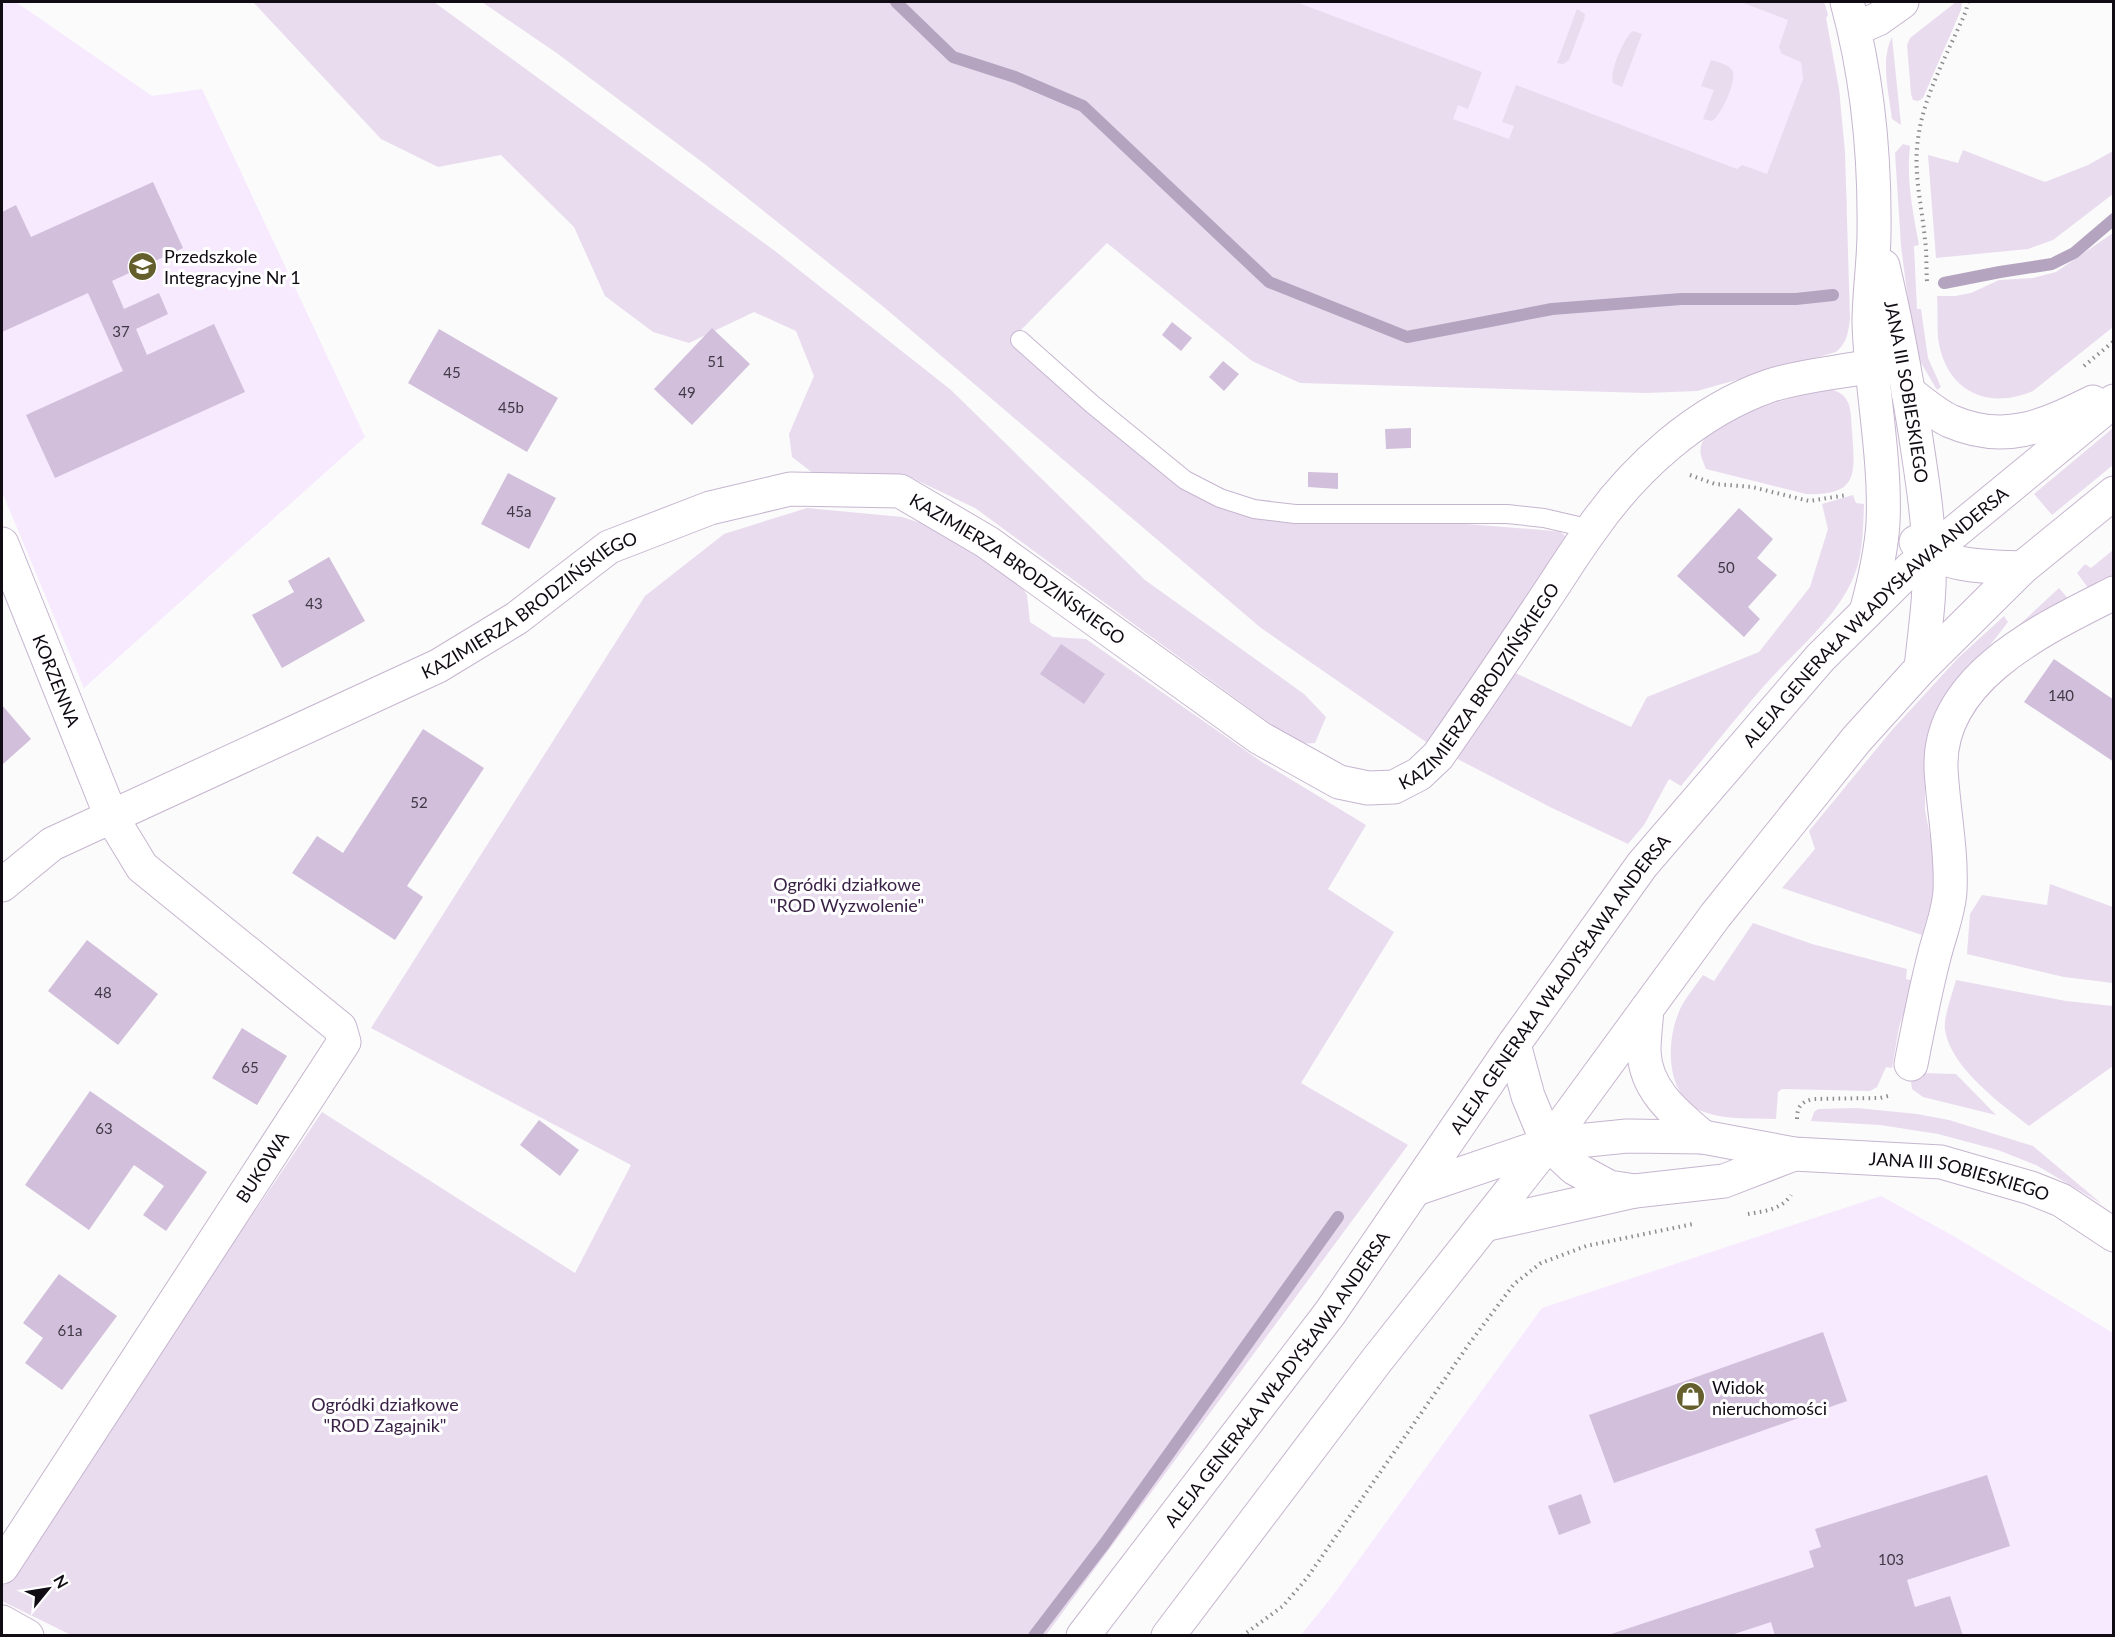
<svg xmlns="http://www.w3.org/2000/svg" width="2115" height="1637" viewBox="0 0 2115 1637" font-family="Lato,sans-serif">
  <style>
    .built { fill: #f7e9fe }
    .green { fill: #e9dcef }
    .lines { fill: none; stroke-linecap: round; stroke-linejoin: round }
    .stream { stroke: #b5a4bf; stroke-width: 12 }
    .building { fill: #d1bfdb }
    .lane-casing { stroke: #c6b5cf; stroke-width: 20 }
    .street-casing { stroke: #c6b5cf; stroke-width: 35 }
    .secondary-casing { stroke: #c6b5cf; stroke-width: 35 }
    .path { stroke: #8d8b8f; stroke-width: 4; stroke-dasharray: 1.5 4.5; stroke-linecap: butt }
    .lane { stroke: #fff; stroke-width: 18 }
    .street { stroke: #fff; stroke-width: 33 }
    .secondary { stroke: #fff; stroke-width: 33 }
    .labels { text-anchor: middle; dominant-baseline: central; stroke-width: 6; stroke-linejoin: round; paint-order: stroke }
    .number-label { font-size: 15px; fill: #413846 }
    .poi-label { font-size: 18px; fill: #110b14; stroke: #fff; text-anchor: start }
    .street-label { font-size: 18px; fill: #110b14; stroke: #fff }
    .park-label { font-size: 18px; fill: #3b2247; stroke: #fff }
  </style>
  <rect width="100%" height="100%" fill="#fbfbfb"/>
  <path class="built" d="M 2,2 L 16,2 L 152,96 L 202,89 L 365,437 L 84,688 L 2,492 Z
    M 1214,2 L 1824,2 L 1828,15 L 1826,18 L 1839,89 L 1847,204 L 1514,148 L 1444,121 Z
    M 1881,1196 L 1957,1238 L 2113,1333 L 2113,1635 L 1300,1636 L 1331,1598 L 1542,1308 Z"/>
  <path class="green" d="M 253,2 L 434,2 L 775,251 L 951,390 L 1145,580 L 1304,694 L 1326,717 L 1315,743 L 1298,744 L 975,508 L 912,478 L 818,477 L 792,457 L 789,434 L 814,376 L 796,331 L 754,312 L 689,343 L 653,332 L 605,296 L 574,227 L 501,155 L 438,167 L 381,139 Z
    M 482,2 L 1296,2 L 1482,72 L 1468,109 L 1458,105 L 1453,119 L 1509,139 L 1514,126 L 1502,122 L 1516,85 L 1737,169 L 1742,165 L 1767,174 L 1803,79 L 1801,62 L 1782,54 L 1779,47 L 1788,20 L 1741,2 L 1824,2 L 1828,15 L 1826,18 L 1839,89 L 1845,152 L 1850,319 C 1848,333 1847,343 1836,352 L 1697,391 L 1646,393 L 1300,383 L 1252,361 L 1107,243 L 1010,341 L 1087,407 L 1214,504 L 1543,530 L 1560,532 L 1571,540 L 1429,744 L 1261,628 L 885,308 L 706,165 L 558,54 Z
    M 1956,2 L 1962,2 L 1961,10 L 1923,98 L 1918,101 L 1913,100 L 1911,94 L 1907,45 L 1910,38 Z
    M 1577,9 L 1585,14 L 1584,20 L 1569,60 L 1563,64 L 1557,63 Z
    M 1633,31 L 1642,34 L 1622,87 L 1613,83 C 1609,72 1624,37 1633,31 Z
    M 1892,37 L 1901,125 L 1892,119 C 1889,93 1880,61 1892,37 Z
    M 1711,60 C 1717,62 1728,64 1732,70 C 1738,79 1721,116 1712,121 L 1703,119 L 1714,90 L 1701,86 Z
    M 1903,144 L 1910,146 C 1906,180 1913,212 1919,245 L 1914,246 L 1917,309 L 1921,309 L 1928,358 L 1941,387 L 1937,390 L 1920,361 L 1910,315 L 1901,246 L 1895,153 Z
    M 1963,150 L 2045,182 L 2088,165 L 2113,151 L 2113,194 L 2053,240 L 2028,249 L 1936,258 L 1928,155 L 1958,163 Z
    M 2113,233 L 2113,327 L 2033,391 C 1986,411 1945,390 1938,338 C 1937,324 1938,309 1937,296 L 1955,296 L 1971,293 L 1999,280 L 2033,278 L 2056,272 Z
    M 1826,389 C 1834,390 1842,392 1846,399 C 1852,407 1851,422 1852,431 C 1855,474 1859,496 1806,494 L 1706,469 C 1703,461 1699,454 1701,446 C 1708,418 1800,395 1826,389 Z
    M 2113,428 L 2113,465 L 2052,515 L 2034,494 Z
    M 1853,495 L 1856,503 L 1864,504 C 1863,532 1863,560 1850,585 C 1830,624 1792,654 1763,687 C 1735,719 1708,753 1681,786 L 1669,779 L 1644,825 L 1628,844 L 1550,807 L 1450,755 L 1511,671 L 1631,727 L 1647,697 L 1759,652 L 1810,587 L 1828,529 L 1822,504 Z
    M 807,508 L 902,517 L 924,524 L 989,559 L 1020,584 L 1027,595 L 1030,622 L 1053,637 L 1086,639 L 1262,762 L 1366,825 L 1328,889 L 1394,932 L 1301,1083 L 1408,1145 L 1046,1635 L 71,1635 L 2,1601 L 2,1586 L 322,1112 L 575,1273 L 631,1165 L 371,1028 L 645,596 L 724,534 Z
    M 2113,550 L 2113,583 L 2092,593 L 2077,573 L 2085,564 L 2091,568 Z
    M 2059,588 L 2072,603 L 1995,653 L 2018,626 Z
    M 2004,616 L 2008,622 L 1980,658 L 1925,767 L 1925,810 L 1936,866 L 1932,900 L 1922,935 L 1782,888 L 1815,849 L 1809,831 L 1892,730 L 1958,658 Z
    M 2050,884 L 2113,907 L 2113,983 L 2064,977 L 1967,954 L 1970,914 L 1982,895 L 2047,905 Z
    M 1753,923 L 1812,944 L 1907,969 L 1906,979 L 1914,981 L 1899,1027 L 1892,1068 L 1886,1067 L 1877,1087 L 1870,1091 L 1782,1089 L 1778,1092 L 1776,1119 C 1753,1118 1728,1120 1707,1113 C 1663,1100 1665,1038 1682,1005 C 1688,995 1696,985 1703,975 L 1714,981 Z
    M 1956,980 L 2066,1001 L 2113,1006 L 2113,1066 L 2029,1126 C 2001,1104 1951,1068 1945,1030 C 1943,1018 1953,992 1956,980 Z
    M 1921,1073 L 1956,1074 L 1996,1115 L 1923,1097 L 1912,1089 L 1911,1082 L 1914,1076 Z
    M 1857,1108 L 1917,1114 L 1949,1120 L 2033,1146 L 2102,1204 L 2036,1165 L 1998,1150 L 1938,1134 L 1880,1125 L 1811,1121 L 1814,1112 L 1818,1109 Z"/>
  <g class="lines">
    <path class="stream" d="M 896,2 L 953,57 L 1015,77 L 1083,106 L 1269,282 L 1407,337 L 1552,309 L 1681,299 L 1796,299 L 1833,295
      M 1944,283 L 2000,272 L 2052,264 L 2074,253 L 2114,219
      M 1034,1636 L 1105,1543 L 1338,1217"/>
  </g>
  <path class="building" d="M 153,182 L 183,248 L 112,281 L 124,309 L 159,293 L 168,314 L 136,329 L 147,355 L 214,324 L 245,392 L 55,478 L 26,415 L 123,371 L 88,293 L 2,332 L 2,212 L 16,205 L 31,237 Z
    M 1172,322 L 1192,338 L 1181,351 L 1162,335 Z
    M 712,328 L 750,364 L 692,425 L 654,389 Z
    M 439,329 L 558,398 L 527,452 L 408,383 Z
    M 1223,361 L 1239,374 L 1224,391 L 1209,377 Z
    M 1411,428 L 1411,448 L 1386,449 L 1385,429 Z
    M 1308,472 L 1338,473 L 1338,489 L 1308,487 Z
    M 508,473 L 556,498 L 529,549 L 481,524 Z
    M 1739,508 L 1773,539 L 1757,558 L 1777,575 L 1748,607 L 1760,619 L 1744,637 L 1677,576 Z
    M 329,557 L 365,621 L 282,668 L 252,615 L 294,592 L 288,581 Z
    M 1061,644 L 1105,674 L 1084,704 L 1040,674 Z
    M 2054,659 L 2114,700 L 2114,762 L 2024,702 Z
    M 2,705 L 31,739 L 2,765 Z
    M 423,729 L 484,768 L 407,886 L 423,897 L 395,940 L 292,873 L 317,836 L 343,853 Z
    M 87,940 L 158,994 L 118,1045 L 48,991 Z
    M 242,1028 L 287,1056 L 257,1105 L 212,1078 Z
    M 90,1091 L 207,1172 L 166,1231 L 143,1215 L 164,1186 L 134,1165 L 89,1230 L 25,1185 Z
    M 539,1120 L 579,1150 L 560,1176 L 520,1145 Z
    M 59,1274 L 117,1316 L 62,1390 L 25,1363 L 43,1338 L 23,1323 Z
    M 1823,1332 L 1847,1401 L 1614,1483 L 1589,1415 Z
    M 1987,1475 L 2010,1546 L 1907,1580 L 1915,1607 L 1950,1596 L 1963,1636 L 1775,1636 L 1771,1622 L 1728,1636 L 1605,1636 L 1814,1567 L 1809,1551 L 1821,1547 L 1815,1529 Z
    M 1581,1494 L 1591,1523 L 1559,1535 L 1548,1506 Z"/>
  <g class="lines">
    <defs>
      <path id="lane" d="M 1020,340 L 1092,404 L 1185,480 L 1220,498 L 1254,509 L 1295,514 L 1507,514 L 1544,518 L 1591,529"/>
      <g id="street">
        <path d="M 1855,29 L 1878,19 L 1902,2"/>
        <path id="s1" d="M 2,544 L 111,816 L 142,867 L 340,1028 L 344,1042 L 2,1567"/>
        <path id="s2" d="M 2,885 L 52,844 L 438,666 L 517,618 L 609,547 L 710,508 L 790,489 L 900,491 L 987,542 L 1260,738 L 1339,782 L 1368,788 L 1394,787 L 1419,774 L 1438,756 C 1472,707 1505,659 1538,609 C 1556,583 1572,556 1591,530 C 1634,468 1697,411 1769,386 C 1802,375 1837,373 1871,366"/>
        <path d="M 1514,1044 L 1528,1096 L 1548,1144 L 1574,1168 L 1609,1187 L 1635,1191 L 1724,1181 L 1794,1154"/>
        <path d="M 1911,1064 C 1918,1028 1925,992 1934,957 C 1939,936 1949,912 1950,891 C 1952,849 1943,809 1941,768 C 1938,677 2045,628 2114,593"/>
        <path id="s3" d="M 1416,1189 L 1548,1144 L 1627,1136 L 1703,1137 L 1794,1154 L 1941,1162 L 2031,1188 L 2061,1200 L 2114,1235"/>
        <path d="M 2,1622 L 27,1636"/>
      </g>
      <g id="secondary">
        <path d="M 1847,2 C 1867,75 1875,156 1874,232 C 1874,262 1869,293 1869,323 C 1871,388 1886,459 1883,523 C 1881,554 1874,583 1866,612"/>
        <path id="s4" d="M 1883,266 C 1896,321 1906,376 1915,432 C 1921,472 1928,513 1929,554 C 1931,592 1925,630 1921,668"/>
        <path d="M 1908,392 C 1922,402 1935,414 1950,421 C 2005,445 2044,426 2093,402"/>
        <path d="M 1916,542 C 1939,567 1990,567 2022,568"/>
        <path d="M 1647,1009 C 1646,1023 1644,1037 1644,1051 C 1645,1090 1676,1114 1703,1137"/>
        <path d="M 1484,1225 L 1635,1191"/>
        <path id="s5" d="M 1083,1636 L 1330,1313 L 1514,1044 L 1642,865 L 1820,658 L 1911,568 L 2114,401"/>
        <path d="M 1168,1636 L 1377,1360 L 1548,1144 L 1715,916 L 1856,740 L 1921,668 L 2022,568 L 2114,493"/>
      </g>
    </defs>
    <use href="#lane" class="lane-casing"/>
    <use href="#street" class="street-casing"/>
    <use href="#secondary" class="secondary-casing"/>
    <path class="path" d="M 1927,281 C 1926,267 1927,253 1925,240 C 1922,206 1913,173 1918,139 C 1923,96 1949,51 1966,11 L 1968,2
      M 2084,366 L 2114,341
      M 1690,475 L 1715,484 L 1752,487 L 1809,501 L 1847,495
      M 1797,1119 C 1797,1107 1801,1102 1813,1099 L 1880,1098 L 1892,1095
      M 1748,1214 C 1764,1211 1781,1210 1791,1195
      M 1242,1636 L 1283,1606 L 1307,1578 L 1469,1344 L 1514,1284 L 1541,1263 L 1586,1246 L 1693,1224"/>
    <use href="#lane" class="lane"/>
    <use href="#street" class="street"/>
    <use href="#secondary" class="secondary"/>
  </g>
  <defs>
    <symbol id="school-disc" viewBox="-11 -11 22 22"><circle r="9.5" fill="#645f2c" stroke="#fff"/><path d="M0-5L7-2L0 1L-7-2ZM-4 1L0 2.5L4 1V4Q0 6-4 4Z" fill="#fff"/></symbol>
    <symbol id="shop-disc" viewBox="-11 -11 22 22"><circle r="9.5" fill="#645f2c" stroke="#fff"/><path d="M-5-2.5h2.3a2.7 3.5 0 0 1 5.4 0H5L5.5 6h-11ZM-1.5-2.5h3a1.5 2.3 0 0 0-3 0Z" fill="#fff"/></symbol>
  </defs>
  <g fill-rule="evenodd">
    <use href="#school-disc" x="126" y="250" width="33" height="33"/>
    <use href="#shop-disc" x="1674" y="1380" width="33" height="33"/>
  </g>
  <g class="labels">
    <g class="number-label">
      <text x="121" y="331">37</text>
      <text x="716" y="361">51</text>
      <text x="452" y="372">45</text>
      <text x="687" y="392">49</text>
      <text x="511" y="407">45b</text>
      <text x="519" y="511">45a</text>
      <text x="1726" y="567">50</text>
      <text x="314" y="603">43</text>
      <text x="2061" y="695">140</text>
      <text x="419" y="802">52</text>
      <text x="103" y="992">48</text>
      <text x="250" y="1067">65</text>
      <text x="104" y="1128">63</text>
      <text x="70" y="1330">61a</text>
      <text x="1891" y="1559">103</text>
    </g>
    <g class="poi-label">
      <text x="164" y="256">Przedszkole<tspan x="164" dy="21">Integracyjne Nr 1</tspan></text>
      <text x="1712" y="1387">Widok<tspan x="1712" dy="21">nieruchomości</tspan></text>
    </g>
    <g class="street-label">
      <text stroke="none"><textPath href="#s4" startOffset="128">JANA III SOBIESKIEGO</textPath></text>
      <text stroke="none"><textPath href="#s2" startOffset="1140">KAZIMIERZA BRODZIŃSKIEGO</textPath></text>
      <text stroke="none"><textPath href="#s2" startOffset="600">KAZIMIERZA BRODZIŃSKIEGO</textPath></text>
      <text stroke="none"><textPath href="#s5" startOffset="1294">ALEJA GENERAŁA WŁADYSŁAWA ANDERSA</textPath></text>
      <text stroke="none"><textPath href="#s1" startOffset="147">KORZENNA</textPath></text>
      <text stroke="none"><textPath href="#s2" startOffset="1716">KAZIMIERZA BRODZIŃSKIEGO</textPath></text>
      <text stroke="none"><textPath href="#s5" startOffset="808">ALEJA GENERAŁA WŁADYSŁAWA ANDERSA</textPath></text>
      <text transform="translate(262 1167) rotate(-57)">BUKOWA</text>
      <text stroke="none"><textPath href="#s3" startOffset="555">JANA III SOBIESKIEGO</textPath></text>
      <text stroke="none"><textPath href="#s5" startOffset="322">ALEJA GENERAŁA WŁADYSŁAWA ANDERSA</textPath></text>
    </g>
    <g class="park-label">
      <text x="847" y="884">Ogródki działkowe<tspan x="847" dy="21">"ROD Wyzwolenie"</tspan></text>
      <text x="385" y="1404">Ogródki działkowe<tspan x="385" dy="21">"ROD Zagajnik"</tspan></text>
    </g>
  </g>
  <rect width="2115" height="1637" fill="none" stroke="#110b14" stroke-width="6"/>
  <g transform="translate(48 1589) rotate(60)" stroke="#ffffff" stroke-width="4.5" paint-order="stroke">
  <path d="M0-4.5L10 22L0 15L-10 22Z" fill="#110b14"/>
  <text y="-9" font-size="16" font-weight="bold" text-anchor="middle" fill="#110b14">N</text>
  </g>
</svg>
